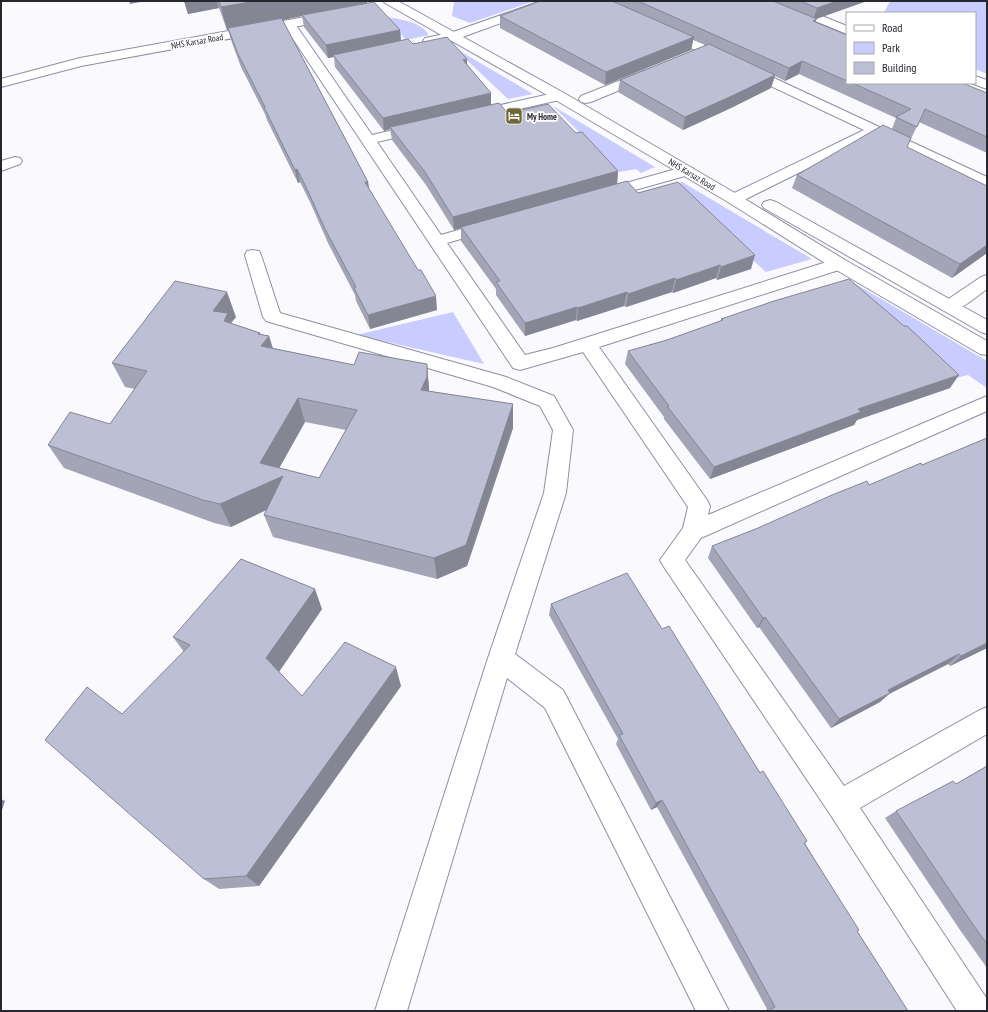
<svg xmlns="http://www.w3.org/2000/svg" width="988" height="1012" viewBox="0 0 988 1012" font-family="'PT Sans Narrow',sans-serif">
  <style>
    .green { fill: #c9ccfe }
    .lines { fill: none; stroke-linecap: round; stroke-linejoin: round }
    .minor-casing { stroke: #8e8fa3; stroke-width: 2 }
    .tertiary-casing { stroke: #8e8fa3; stroke-width: 2 }
    .minor { fill: #fff; fill-rule: evenodd }
    .tertiary { fill: #fff; fill-rule: evenodd }
    .wall { fill: #a3a4b6; fill-rule: evenodd }
    .shaded-wall { fill: #848694 }
    .building { fill: #bdbfd4; stroke: #848694; fill-rule: evenodd }
    .labels { text-anchor: middle; dominant-baseline: central; stroke-width: 3.5; stroke-linejoin: round; paint-order: stroke }
    .far-street-label { font-size: 9px; fill: #25262e; stroke: #fff }
    .far-poi-label { font-size: 9px; font-weight: bold; fill: #25262e; stroke: #fff; text-anchor: start }
  </style>
  <rect width="100%" height="100%" fill="#f9f9fe"/>
  <path class="green" d="M 462,1 L 534,1 L 470,23 L 452,16 L 454,2 Z
    M 890,1 L 987,1 L 987,74 L 975,69 L 975,13 L 884,13 Z
    M 386,17 C 401,19 421,22 429,35 L 406,40 Z
    M 453,47 L 533,94 L 508,99 Z
    M 553,106 L 655,167 L 641,173 L 636,169 L 619,172 Z
    M 682,182 L 812,259 L 766,272 L 671,186 Z
    M 847,279 L 987,361 L 987,388 L 968,375 L 952,379 L 841,282 Z
    M 453,312 L 484,364 L 356,335 Z"/>
  <g class="lines">
    <defs>
      <path id="minor" d="M 541,1 L 558,1 L 556,3 L 457,39 L 429,45 L 425,44 L 423,41 L 425,38 L 450,33 Z
        M 289,20 L 293,21 L 372,135 L 419,124 L 424,125 L 426,128 L 424,131 L 377,142 L 441,235 L 489,221 L 495,223 L 497,226 L 495,229 L 447,243 L 525,355 L 553,348 L 833,260 L 839,259 L 845,260 L 848,264 L 845,268 L 599,347 L 707,500 L 710,506 L 708,515 L 987,396 L 987,411 L 701,538 L 685,560 L 844,786 L 978,711 L 987,707 L 987,734 L 860,808 L 987,999 L 987,1011 L 957,1011 L 830,814 L 664,567 L 660,560 L 683,528 L 688,507 L 583,352 L 520,370 L 513,368 L 283,24 L 285,21 Z
        M 665,28 L 710,47 L 712,50 L 710,53 L 702,53 L 661,35 L 659,32 L 661,29 Z
        M 746,65 L 987,177 L 987,188 L 875,135 L 740,202 L 734,204 L 728,202 L 726,199 L 728,196 L 864,130 L 741,72 L 739,69 L 741,66 Z
        M 646,70 L 651,71 L 653,74 L 651,77 L 591,102 L 586,103 L 581,102 L 579,99 L 581,96 Z
        M 559,92 L 564,93 L 566,96 L 564,99 L 474,119 L 469,118 L 467,115 L 469,112 Z
        M 15,157 L 20,158 L 22,161 L 20,164 L 1,171 L 1,161 Z
        M 687,166 L 692,168 L 695,171 L 692,174 L 603,199 L 597,197 L 595,194 L 597,191 Z
        M 253,250 L 259,251 L 261,255 L 280,313 L 506,377 L 554,396 L 573,430 L 566,493 L 515,654 L 563,690 L 729,1011 L 696,1011 L 545,708 L 507,678 L 407,1011 L 375,1011 L 488,658 L 544,493 L 553,430 L 540,406 L 493,387 L 266,321 L 263,317 L 245,255 L 247,251 Z
        M 987,275 L 987,289 C 975,297 959,314 944,310 L 941,306 L 944,302 L 981,277 Z"/>
      <path id="tertiary" d="M 383,1 L 398,1 L 564,93 L 740,196 L 845,260 L 987,341 L 987,355 L 980,354 L 833,268 L 728,202 L 554,99 L 385,3 Z
        M 769,1 L 785,1 L 847,26 L 847,34 L 771,3 Z
        M 333,12 L 337,13 L 339,16 L 337,19 L 81,66 L 1,87 L 1,79 L 80,58 Z
        M 975,76 L 987,80 L 987,89 L 971,83 L 975,83 Z
        M 770,200 L 776,202 L 987,320 L 987,334 L 981,332 L 764,208 L 762,205 L 764,202 Z"/>
    </defs>
    <use href="#minor" class="minor-casing"/>
    <use href="#tertiary" class="tertiary-casing"/>
    <use href="#minor" class="minor"/>
    <use href="#tertiary" class="tertiary"/>
  </g>
  <path class="wall" d="M 184,1 L 367,1 L 367,3 L 400,30 L 401,40 L 413,44 L 467,64 L 491,104 L 506,111 L 513,112 L 576,133 L 618,171 L 617,184 L 638,193 L 751,269 L 717,280 L 716,278 L 673,293 L 672,292 L 626,307 L 624,306 L 577,321 L 576,320 L 525,336 L 496,295 L 496,289 L 461,241 L 461,228 L 454,230 L 426,185 L 392,140 L 390,129 L 384,131 L 335,67 L 334,57 L 328,58 L 304,27 L 302,16 L 283,20 L 284,23 L 368,182 L 369,189 L 437,310 L 370,329 L 356,301 L 355,295 L 328,243 L 310,202 L 300,182 L 298,183 L 267,120 L 265,114 L 241,67 L 231,40 L 228,30 L 227,30 L 219,8 L 188,14 Z
    M 540,1 L 867,1 L 816,19 L 816,22 L 847,35 L 847,83 L 962,83 L 987,93 L 987,153 L 919,122 L 907,147 L 987,253 L 952,278 L 792,188 L 797,175 L 892,129 L 896,118 L 799,74 L 785,81 L 775,76 L 771,88 L 731,108 L 683,130 L 618,92 L 620,80 L 706,45 L 693,39 L 691,50 L 605,85 L 500,28 L 500,16 Z
    M 236,317 L 231,323 L 260,333 L 261,334 L 269,336 L 273,348 L 354,365 L 427,364 L 429,391 L 513,404 L 513,428 L 467,566 L 437,579 L 273,537 L 264,515 L 266,510 L 231,527 L 214,523 L 64,468 L 48,445 L 110,424 L 135,389 L 125,387 L 112,363 ZM 305,422 L 346,430 L 319,478 L 279,468 Z
    M 721,319 L 950,388 L 857,420 L 854,425 L 710,479 L 664,419 L 664,417 L 625,364 L 628,351 L 667,340 L 721,321 Z
    M 987,438 L 987,648 L 950,666 L 948,664 L 889,694 L 880,702 L 831,728 L 759,627 L 757,628 L 708,558 L 712,546 L 869,485 L 922,465 Z
    M 551,604 L 662,629 L 807,841 L 805,843 L 857,931 L 908,1011 L 764,1011 L 767,1009 L 657,807 L 651,810 L 616,744 L 618,739 L 549,615 Z
    M 322,609 L 279,672 L 302,696 L 401,686 L 259,886 L 219,889 L 204,879 L 122,714 L 184,652 L 173,637 Z
    M 987,766 L 987,968 L 960,930 L 885,818 L 896,811 L 956,784 Z"/>
  <path class="shaded-wall" d="M 129,1 L 145,1 L 130,4 Z
    M 184,1 L 217,1 L 219,8 L 188,14 Z
    M 256,1 L 367,1 L 367,5 L 302,15 L 302,16 L 283,20 L 285,30 L 282,20 L 227,30 L 221,7 Z
    M 837,1 L 867,1 L 816,19 L 813,31 L 813,20 L 817,8 Z
    M 400,30 L 401,42 L 333,55 L 334,57 L 328,58 L 326,45 Z
    M 694,37 L 691,50 L 605,85 L 606,72 Z
    M 467,59 L 467,72 L 463,60 Z
    M 802,61 L 799,74 L 785,81 L 789,68 Z
    M 775,75 L 771,88 L 731,108 L 683,130 L 685,117 Z
    M 491,93 L 491,106 L 390,127 L 390,129 L 384,131 L 383,118 Z
    M 297,169 L 300,182 L 298,183 L 295,170 Z
    M 618,171 L 617,185 L 454,230 L 453,217 Z
    M 365,182 L 368,182 L 370,195 Z
    M 987,245 L 987,253 L 952,278 L 960,264 Z
    M 755,255 L 751,269 L 717,280 L 721,267 Z
    M 720,265 L 716,278 L 673,293 L 676,280 Z
    M 675,278 L 672,292 L 626,307 L 628,294 Z
    M 227,292 L 236,317 L 231,323 L 236,338 L 213,311 Z
    M 627,292 L 624,306 L 577,321 L 578,308 Z
    M 436,296 L 437,310 L 370,329 L 368,315 Z
    M 577,307 L 576,320 L 525,336 L 525,323 Z
    M 260,333 L 264,343 L 269,336 L 276,360 L 261,346 L 258,334 Z
    M 427,364 L 429,388 L 429,401 L 421,390 Z
    M 959,375 L 950,388 L 857,420 L 854,425 L 710,479 L 714,467 L 858,409 Z
    M 298,398 L 305,422 L 272,481 L 283,476 L 291,498 L 231,527 L 220,504 L 260,463 Z
    M 513,404 L 513,428 L 467,566 L 437,579 L 434,558 Z
    M 315,589 L 322,609 L 276,676 L 266,658 Z
    M 765,617 L 759,627 L 757,628 L 763,618 Z
    M 987,643 L 987,648 L 950,666 L 961,656 Z
    M 959,654 L 948,664 L 889,694 L 880,702 L 831,728 L 839,719 L 888,690 Z
    M 396,667 L 401,686 L 259,886 L 246,876 Z
    M 1,799 L 5,801 L 1,813 Z
    M 662,800 L 657,807 L 651,810 L 656,803 Z"/>
  <path class="building" d="M 219,1 L 256,1 L 221,7 Z
    M 540,1 L 612,1 L 694,37 L 606,72 L 500,16 Z
    M 638,1 L 773,1 L 817,19 L 813,21 L 847,35 L 847,81 L 802,61 L 789,68 Z
    M 800,1 L 837,1 L 817,8 Z
    M 374,2 L 400,30 L 326,45 L 302,15 Z
    M 283,18 L 282,19 L 368,182 L 365,182 L 418,270 L 421,270 L 436,296 L 368,315 L 354,288 L 356,287 L 325,229 L 307,189 L 297,169 L 295,170 L 264,107 L 265,107 L 238,54 L 228,28 Z
    M 447,37 L 467,59 L 463,60 L 491,93 L 383,118 L 333,55 L 408,39 L 413,44 Z
    M 709,44 L 775,75 L 734,95 L 685,117 L 620,80 Z
    M 852,83 L 962,83 L 987,93 L 987,137 L 925,109 L 917,127 L 896,117 L 911,109 Z
    M 499,103 L 506,111 L 511,110 L 513,112 L 548,104 L 576,133 L 582,132 L 618,171 L 453,217 L 425,172 L 390,127 Z
    M 883,125 L 911,138 L 907,147 L 987,186 L 987,245 L 960,264 L 797,175 Z
    M 627,181 L 638,193 L 678,182 L 755,255 L 721,267 L 720,265 L 676,280 L 675,278 L 628,294 L 627,292 L 578,308 L 577,307 L 525,323 L 496,282 L 500,281 L 461,227 Z
    M 849,279 L 904,326 L 907,326 L 959,375 L 858,409 L 861,412 L 714,467 L 667,406 L 669,406 L 628,351 L 667,340 L 723,320 L 721,319 L 774,301 Z
    M 175,281 L 227,292 L 213,311 L 228,313 L 224,321 L 260,333 L 258,334 L 269,336 L 261,346 L 354,365 L 359,352 L 427,364 L 427,377 L 421,390 L 513,404 L 466,545 L 434,558 L 264,515 L 283,476 L 220,504 L 203,500 L 48,445 L 70,412 L 110,424 L 147,371 L 112,363 ZM 298,398 L 357,410 L 319,478 L 260,463 Z
    M 987,438 L 987,643 L 961,656 L 959,654 L 888,690 L 890,693 L 839,719 L 765,617 L 763,618 L 712,546 L 758,528 L 832,495 L 867,481 L 869,485 L 921,463 L 922,465 Z
    M 241,559 L 315,589 L 266,658 L 302,696 L 345,642 L 396,667 L 246,876 L 204,879 L 45,740 L 87,687 L 122,714 L 190,645 L 173,637 Z
    M 627,573 L 662,629 L 669,626 L 760,773 L 763,771 L 807,841 L 804,843 L 859,930 L 857,931 L 908,1011 L 770,1011 L 770,1010 L 775,1007 L 662,800 L 656,803 L 619,735 L 623,734 L 551,604 Z
    M 987,766 L 987,944 L 974,926 L 896,811 L 953,781 L 956,784 Z"/>
  <defs>
    <symbol id="hotel-square" viewBox="-11 -11 22 22"><rect x="-9" y="-9" width="18" height="18" rx="4" fill="#6e6834" stroke="#fff"/><path d="M-6-4.5h1.5V1H6V5H4.5V3h-9V5H-6ZM-4 0a1.8 1.8 0 1 1 3.6 0ZM.5 0V-2.5h3Q6-2.5 6 0Z" fill="#fff"/></symbol>
  </defs>
  <g fill-rule="evenodd">
    <use href="#hotel-square" x="504" y="106" width="20" height="20"/>
  </g>
  <g class="labels">
    <g class="far-street-label">
      <text transform="translate(197 41) rotate(-10)">NHS Karsaz Road</text>
      <text transform="translate(692 174) rotate(31)">NHS Karsaz Road</text>
    </g>
    <g class="far-poi-label">
      <text x="527" y="116">My Home</text>
    </g>
  </g>
  <rect width="988" height="1012" fill="none" stroke="#25262e" stroke-width="4"/>
  <rect x="846" y="12" width="130" height="72" fill="#ffffff" stroke="#a8a8ab"/>
  <rect x="854" y="25" width="20" height="6" fill="#ffffff" stroke="#a8a8ab"/>
  <text x="882" y="32" font-size="12" fill="#25262e">Road</text>
  <rect x="854" y="42" width="20" height="12" fill="#c9ccfe" stroke="#a8a8ab"/>
  <text x="882" y="52" font-size="12" fill="#25262e">Park</text>
  <rect x="854" y="62" width="20" height="12" fill="#bdbfd4" stroke="#a8a8ab"/>
  <text x="882" y="72" font-size="12" fill="#25262e">Building</text>
</svg>
